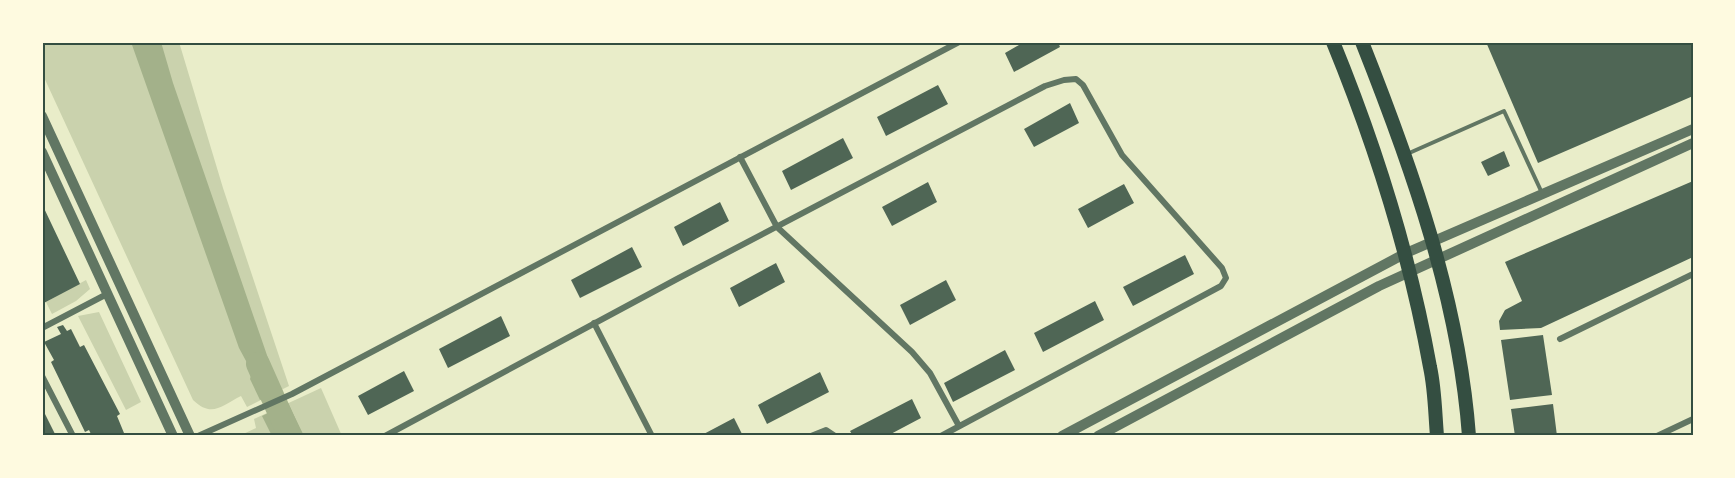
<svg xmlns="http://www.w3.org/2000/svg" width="1735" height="478" viewBox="0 0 1735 478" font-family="Montserrat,sans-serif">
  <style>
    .green { fill: #cad2ad }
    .water { fill: #a3b18a }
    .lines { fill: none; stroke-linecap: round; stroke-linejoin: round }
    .river { stroke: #a3b18a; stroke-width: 24 }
    .building { fill: #4f6655 }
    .service { stroke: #617663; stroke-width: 4 }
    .minor { stroke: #617663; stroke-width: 6 }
    .tertiary { stroke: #617663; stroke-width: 10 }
    .primary { stroke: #344e41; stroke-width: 14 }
    .neatline { fill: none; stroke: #344e41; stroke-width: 2 }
  </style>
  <rect width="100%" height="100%" fill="#e9edc9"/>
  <path class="green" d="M 42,42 L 179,42 L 223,188 L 289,386 L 247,407 L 241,396 C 221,406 212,418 193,400 L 42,73 Z
    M 86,280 L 90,289 L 76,301 L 52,314 L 46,302 Z
    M 99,312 L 141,402 L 126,410 L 78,316 Z
    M 321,388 L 342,436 L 239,436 L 256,428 L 254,419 Z"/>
  <path class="water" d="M 131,42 L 161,42 L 173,83 L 279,390 L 260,400 L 250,379 L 252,372 L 239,348 Z
    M 288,403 L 304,436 L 272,436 L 262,416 Z"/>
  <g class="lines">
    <path class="river" d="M 258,364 L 290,436"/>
  </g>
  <path class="building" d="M 1024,42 L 1058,42 L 1060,47 L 1014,72 L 1005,53 Z
    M 1486,42 L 1693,42 L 1693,96 L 1538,163 Z
    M 938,85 L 948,104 L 886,136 L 877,117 Z
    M 1070,103 L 1079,123 L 1034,147 L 1024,129 Z
    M 843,138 L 853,158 L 791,190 L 782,171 Z
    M 1504,151 L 1510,166 L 1488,176 L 1481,162 Z
    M 1693,181 L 1693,257 L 1541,328 L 1500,330 L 1499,321 L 1505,310 L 1522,301 L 1505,262 Z
    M 928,182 L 937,202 L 892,226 L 882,207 Z
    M 1124,184 L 1134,203 L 1088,228 L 1078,209 Z
    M 720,202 L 729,221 L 683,246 L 674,227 Z
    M 42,204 L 80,284 L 42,304 Z
    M 632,247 L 642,267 L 580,298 L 571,280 Z
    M 1185,255 L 1194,274 L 1133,306 L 1123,287 Z
    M 776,263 L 785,282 L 739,307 L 730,288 Z
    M 946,280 L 956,300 L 910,325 L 900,305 Z
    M 1095,301 L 1104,320 L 1043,352 L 1034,333 Z
    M 501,316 L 510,336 L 448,368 L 439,349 Z
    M 63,325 L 67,331 L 71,329 L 80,347 L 84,345 L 120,414 L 117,416 L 124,433 L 118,436 L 92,436 L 89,430 L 85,432 L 51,362 L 54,360 L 44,342 L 61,334 L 57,327 Z
    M 1543,335 L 1552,395 L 1510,400 L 1501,340 Z
    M 1005,350 L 1015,370 L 953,402 L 944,383 Z
    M 404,371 L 414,391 L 368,415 L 358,396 Z
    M 820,372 L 829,392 L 767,424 L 758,405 Z
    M 912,399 L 921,418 L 887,436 L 853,436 L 850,431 Z
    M 1553,404 L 1557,436 L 1515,436 L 1511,409 Z
    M 45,414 L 55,434 L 51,436 L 42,436 L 42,416 Z
    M 734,418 L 743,436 L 700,436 Z"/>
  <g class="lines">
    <path class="service" d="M 1407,154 L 1504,111 L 1542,193"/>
    <path class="minor" d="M 740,157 L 777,227 L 912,352 L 930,373 L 959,426
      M 594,323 L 652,436
      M 42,328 L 107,294
      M 1560,339 L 1693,274
      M 42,376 L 73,436
      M 198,436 L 292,394 L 959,42
      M 385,436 L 677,279 L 1045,86 L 1064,80 L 1076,79 L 1083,85 L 1122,155 L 1222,268 L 1226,278 L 1221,286 L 941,436
      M 811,436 L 826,430 L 835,436
      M 1657,436 L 1693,419"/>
    <path class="tertiary" d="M 42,116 L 190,436
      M 42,152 L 173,436
      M 1062,436 L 1406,253 L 1693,129
      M 1098,436 L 1379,286 L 1693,143"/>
    <path class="primary" d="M 1333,42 C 1376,147 1410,256 1430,367 C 1435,390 1435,413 1437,436
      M 1362,42 C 1412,168 1459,300 1469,436"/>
  </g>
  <rect width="1735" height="478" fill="none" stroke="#fefae0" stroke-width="87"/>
  <rect x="44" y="44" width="1648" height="390" class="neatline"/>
</svg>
